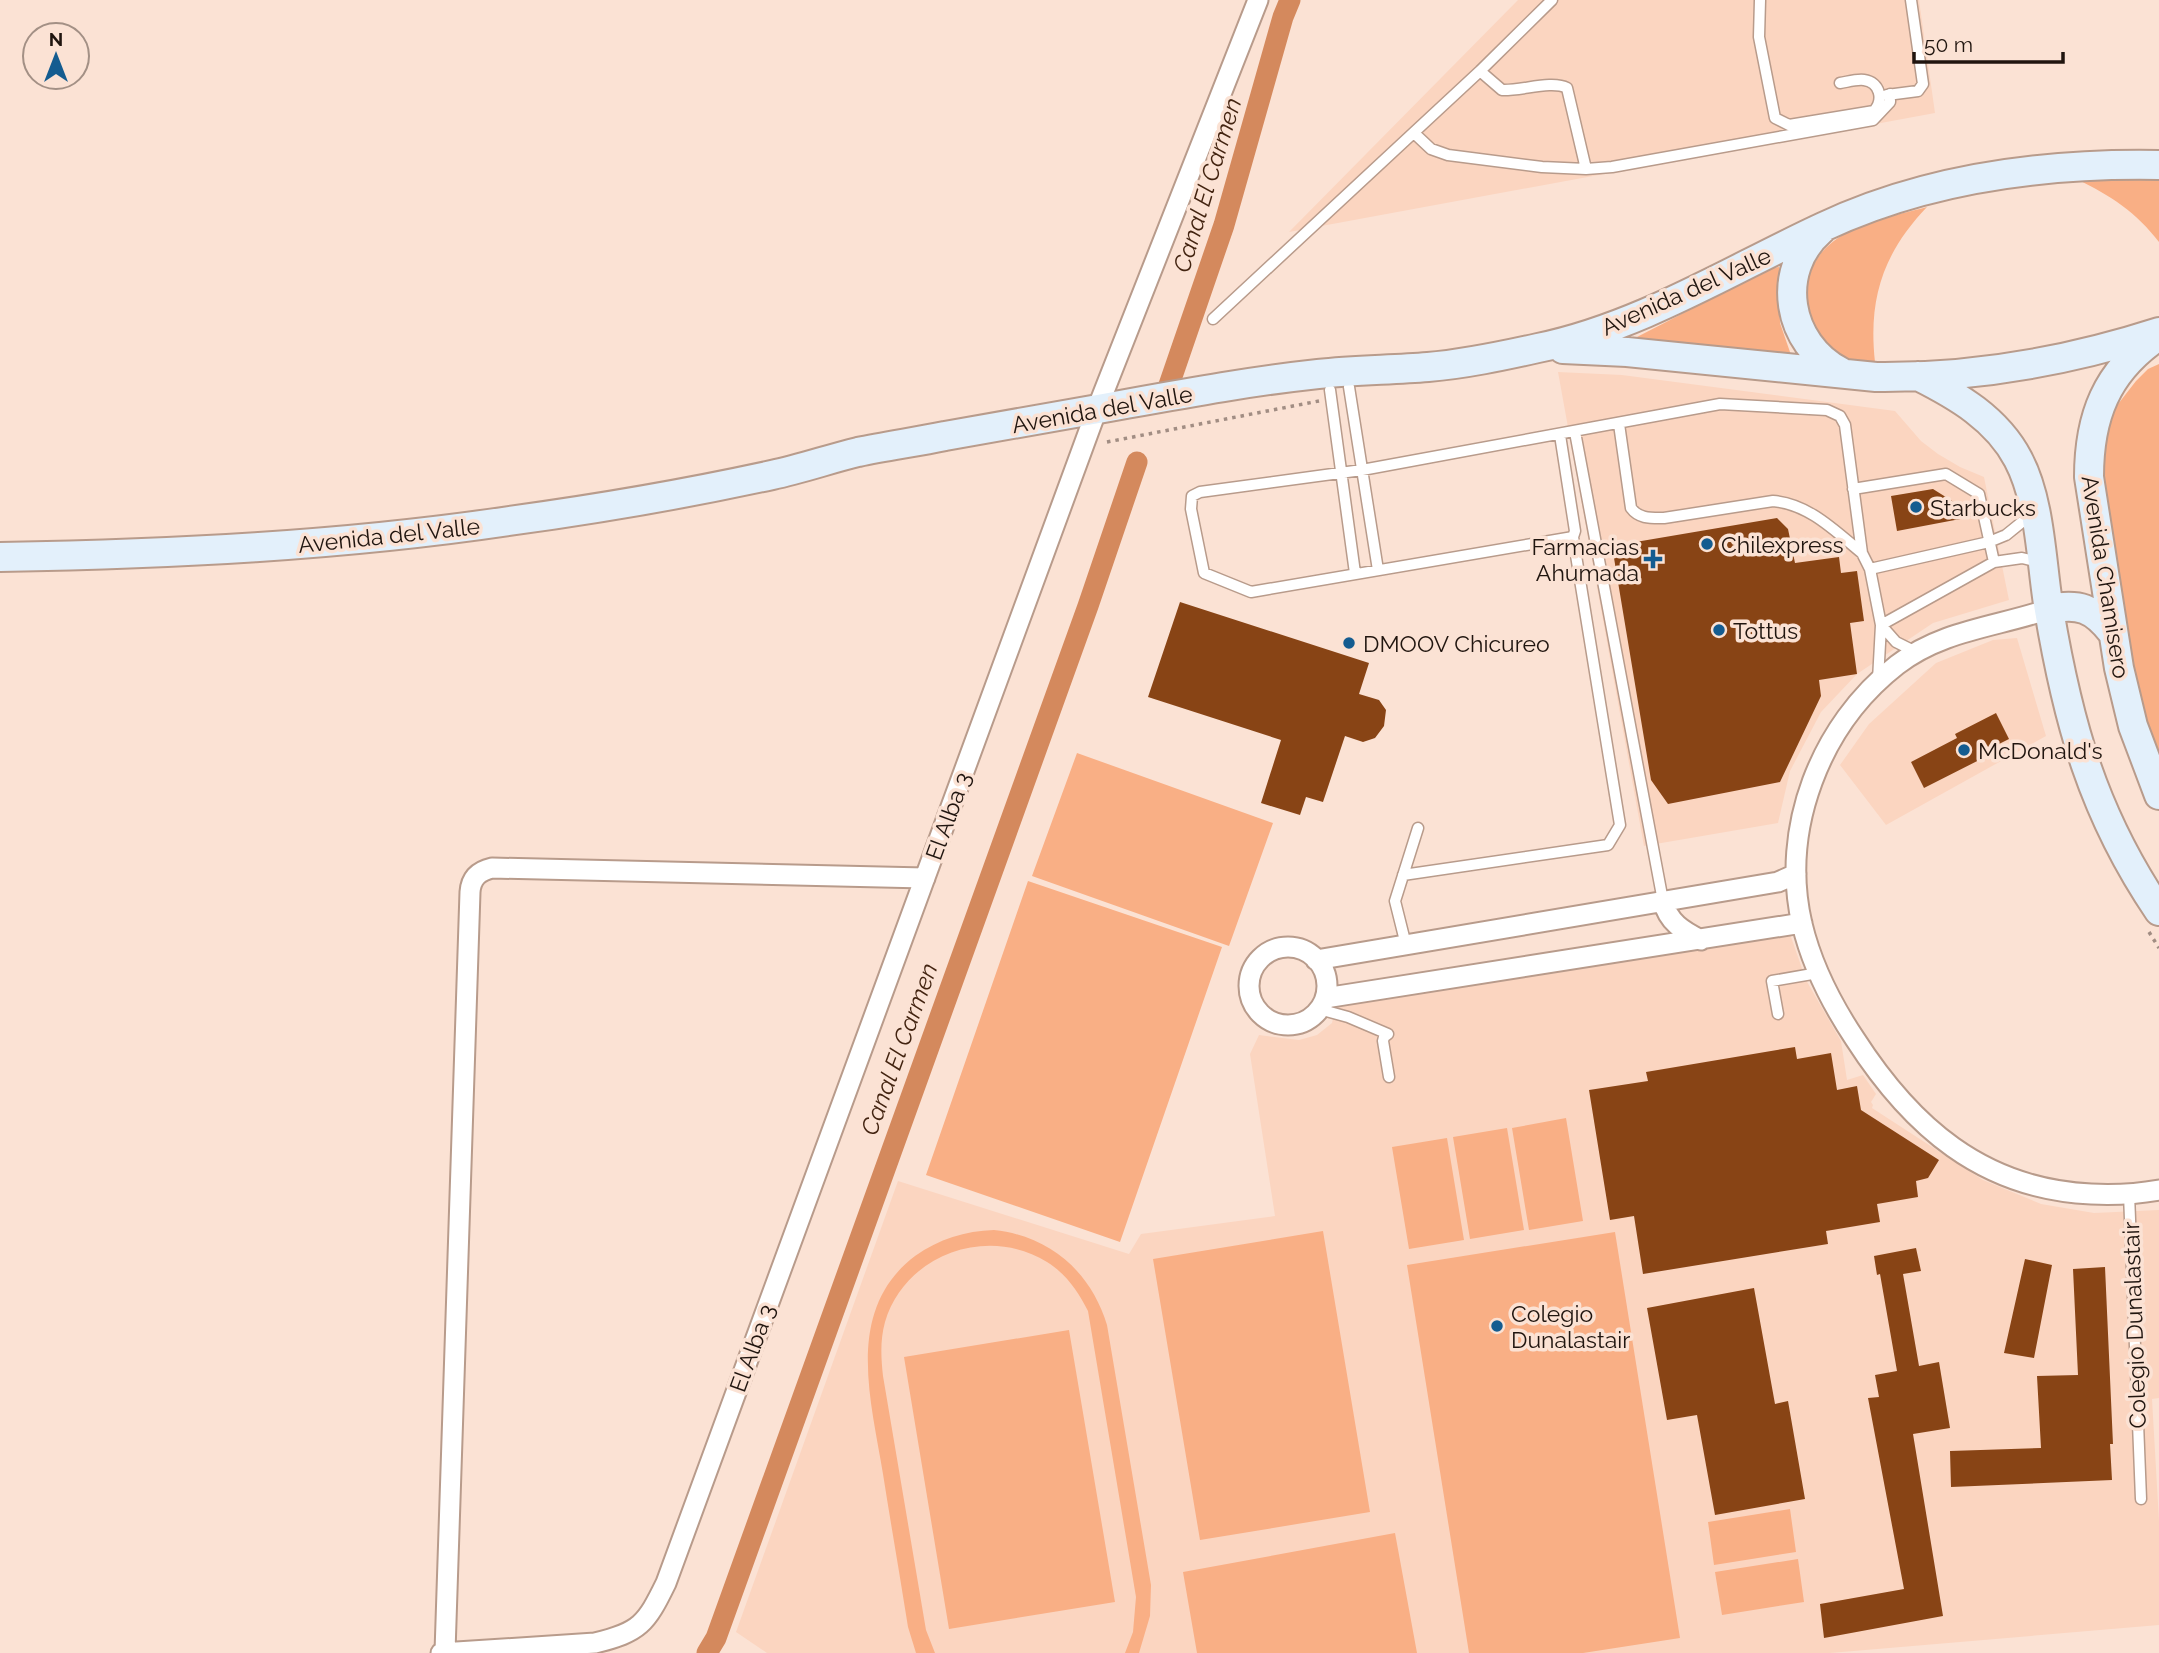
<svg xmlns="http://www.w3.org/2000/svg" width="2159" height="1653" viewBox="0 0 2159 1653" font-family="Raleway,sans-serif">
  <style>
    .built { fill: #fbd5c0 }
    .green { fill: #f9af85 }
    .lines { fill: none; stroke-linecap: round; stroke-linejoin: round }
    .canal { stroke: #d4895d; stroke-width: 21 }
    .building { fill: #884415 }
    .lane-casing { stroke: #b89b8b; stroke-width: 13 }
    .street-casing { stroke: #b89b8b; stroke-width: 23 }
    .secondary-casing { stroke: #b89b8b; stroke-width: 32 }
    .path { stroke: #a18d83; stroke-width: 3.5; stroke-dasharray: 3.5 5; stroke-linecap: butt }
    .lane { stroke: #fff; stroke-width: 10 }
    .street { stroke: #fff; stroke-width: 19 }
    .secondary { stroke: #e3f0fb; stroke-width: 28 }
    .poi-dot { fill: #145c90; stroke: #fbe2d4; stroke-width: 2.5 }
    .labels { text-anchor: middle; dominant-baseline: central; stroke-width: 7; stroke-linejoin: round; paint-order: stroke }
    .street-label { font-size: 23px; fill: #20150f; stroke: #fbe2d4 }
    .poi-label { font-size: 23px; fill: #20150f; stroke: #fbe2d4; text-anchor: start }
    .water-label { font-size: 24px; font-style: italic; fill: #432411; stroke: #fbe2d4 }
  </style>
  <rect width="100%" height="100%" fill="#fbe2d4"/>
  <path class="built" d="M 1518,0 L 1919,0 L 1935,113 L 1289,232 Z
    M 1558,372 L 1622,375 L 1895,411 L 1921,441 L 1938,454 L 1960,467 L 1984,477 L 2009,600 L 1933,623 L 1857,674 L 1821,712 L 1790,771 L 1778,823 L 1644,846 Z
    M 2017,638 L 2046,736 L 1886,825 L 1840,765 L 1869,724 L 1936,663 L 1993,640 Z
    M 1790,934 L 1806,980 L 1841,1041 L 1847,1080 L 1863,1075 L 1876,1094 L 1871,1102 L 1873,1105 L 1872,1108 L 1983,1180 L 2041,1204 L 2094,1213 L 2159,1210 L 2159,1398 L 2152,1399 L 2159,1521 L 2159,1625 L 1830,1653 L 767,1653 L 736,1632 L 898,1181 L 1129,1254 L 1141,1234 L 1275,1216 L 1250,1054 L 1259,1035 L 1299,1040 L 1317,1035 L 1332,1023 L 1337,1002 Z"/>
  <path class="green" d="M 2159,179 L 2159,242 C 2137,213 2110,195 2078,180 Z
    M 1927,207 C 1883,253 1868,299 1875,362 C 1864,363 1853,362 1843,358 C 1800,339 1795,275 1828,246 C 1854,222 1894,216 1927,207 Z
    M 1779,267 L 1780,323 L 1791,355 L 1635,341 L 1637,337 L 1771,268 Z
    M 2159,364 L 2159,771 L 2145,732 L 2099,495 L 2106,426 L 2115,408 L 2136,381 L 2148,369 Z
    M 1077,753 L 1273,823 L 1229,946 L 1032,876 Z
    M 1028,881 L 1222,947 L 1120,1242 L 926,1175 Z
    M 1566,1118 L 1583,1221 L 1529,1230 L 1512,1128 Z
    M 1507,1128 L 1524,1230 L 1470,1239 L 1453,1137 Z
    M 1447,1138 L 1464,1240 L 1409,1249 L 1392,1147 Z
    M 994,1230 C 1050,1236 1091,1272 1107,1325 L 1151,1585 L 1150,1616 L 1139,1653 L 1125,1653 L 1133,1632 L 1136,1597 L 1088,1311 C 1078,1291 1066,1274 1047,1262 C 988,1225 905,1254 885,1322 C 880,1340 881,1358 883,1376 L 926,1630 L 935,1653 L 916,1653 L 908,1627 C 900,1576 891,1525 883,1474 C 871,1400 844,1310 915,1256 C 939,1239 965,1231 994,1230 Z
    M 1323,1231 L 1370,1512 L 1200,1540 L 1153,1259 Z
    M 1615,1232 L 1680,1638 L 1583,1653 L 1469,1653 L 1407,1265 Z
    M 1069,1330 L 1115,1602 L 949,1629 L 904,1357 Z
    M 1790,1509 L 1796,1552 L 1714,1565 L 1708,1522 Z
    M 1395,1533 L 1417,1653 L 1197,1653 L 1183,1572 Z
    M 1798,1559 L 1804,1602 L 1722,1615 L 1715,1572 Z"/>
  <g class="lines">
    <path class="canal" d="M 1169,385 L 1224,225 L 1283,17 L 1290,0
      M 707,1653 L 716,1638 L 1088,606 L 1137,462"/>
  </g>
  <path class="building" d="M 1933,489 L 1976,516 L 1897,531 L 1891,496 Z
    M 1777,518 L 1788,529 L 1795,563 L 1839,557 L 1841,573 L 1857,571 L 1864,621 L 1850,623 L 1857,674 L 1819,680 L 1821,696 L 1780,782 L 1668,804 L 1651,780 L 1612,546 Z
    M 1180,602 L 1369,663 L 1359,694 L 1379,700 L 1386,710 L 1384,726 L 1375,738 L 1363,742 L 1345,736 L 1323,802 L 1306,797 L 1300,815 L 1261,803 L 1281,740 L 1148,697 Z
    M 1996,713 L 2009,739 L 1993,747 L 1995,752 L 1924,788 L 1911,762 L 1957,738 L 1955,734 Z
    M 1795,1047 L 1797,1059 L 1831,1053 L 1837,1090 L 1857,1086 L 1861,1110 L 1939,1160 L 1928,1178 L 1916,1181 L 1918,1197 L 1877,1204 L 1880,1222 L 1826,1231 L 1828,1244 L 1643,1274 L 1634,1216 L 1610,1220 L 1589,1090 L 1648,1081 L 1646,1072 Z
    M 1916,1248 L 1921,1271 L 1903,1274 L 1919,1366 L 1939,1362 L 1950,1428 L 1913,1434 L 1943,1616 L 1824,1638 L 1820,1604 L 1904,1589 L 1868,1398 L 1879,1397 L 1875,1375 L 1897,1371 L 1880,1274 L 1877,1275 L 1874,1256 Z
    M 2025,1259 L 2052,1265 L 2034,1358 L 2004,1353 Z
    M 2105,1267 L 2113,1444 L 2110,1444 L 2112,1480 L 1951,1487 L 1950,1451 L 2041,1448 L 2037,1376 L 2078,1375 L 2073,1269 Z
    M 1754,1288 L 1775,1404 L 1788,1401 L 1805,1499 L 1715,1515 L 1697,1415 L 1667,1420 L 1647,1308 Z"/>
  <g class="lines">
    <defs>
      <path id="lane" d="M 1760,0 L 1759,37 L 1775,118 L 1789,125 L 1874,111 C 1884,100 1880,82 1864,80 C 1856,79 1847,82 1840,83
        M 1480,71 L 1502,90 C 1521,91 1552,80 1567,88 L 1586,169
        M 1887,95 L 1918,91 L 1923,84 L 1911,0
        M 1414,133 L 1431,149 L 1448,155 L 1542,167 L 1586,169 L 1612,167 L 1873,120 L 1890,102 L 1890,94
        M 1213,319 L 1480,71 L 1552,0
        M 1349,387 L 1378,570
        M 1330,390 L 1355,573
        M 1619,424 L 1631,508 C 1639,519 1651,518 1664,518 L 1773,501 C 1809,504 1835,531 1862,553
        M 1575,432 L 1663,901
        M 1560,435 L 1575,531 L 1573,537 L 1251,592 L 1204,573 L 1191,509 L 1192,496 L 1200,492 L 1362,470 L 1720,404 L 1827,410 L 1840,416 L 1845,425 L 1862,553 L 1870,569 L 1881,625 L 1878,680
        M 1853,489 L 1946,474 L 1979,494 L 1994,562
        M 1870,569 L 1989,542 L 2006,535 L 2032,514
        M 1881,625 L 1994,562 L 2022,558 L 2039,562
        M 1881,625 L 1896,642 L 1916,652
        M 1403,875 L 1608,845 L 1620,825 L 1573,537
        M 1406,945 L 1395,901 L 1418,828
        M 1319,1009 L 1348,1017 L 1388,1034 L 1384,1037 L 1383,1041 L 1389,1077
        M 1778,1014 L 1772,981 L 1818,973
        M 2129,1194 L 2141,1499"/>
      <path id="street" d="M 2049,609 C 1997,627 1942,630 1897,665 C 1820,725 1780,829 1802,924 C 1812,966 1831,1003 1855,1039 C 1911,1126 1982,1189 2091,1194 C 2113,1195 2137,1194 2159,1190
        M 1663,901 C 1668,922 1683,931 1701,940
        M1249 986a39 39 0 1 1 78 0a39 39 0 1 1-78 0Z
        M 1316,960 L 1778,882 L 1796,874
        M 1325,998 L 1802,923
        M 445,1652 L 470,892 C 471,878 479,871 492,868 L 925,878
        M 441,1653 L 595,1643 C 640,1632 646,1624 666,1583 L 1097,409 L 1258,0"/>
      <path id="secondary" d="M 1821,230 C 1774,271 1787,344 1841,372
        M 2157,337 C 2106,372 2089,417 2089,477 L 2119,668 L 2133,726 L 2159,795
        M 1563,349 L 1627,352 L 1876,377 C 1971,378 2069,361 2159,332
        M 1918,376 C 1958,396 1997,419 2018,459 C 2041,502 2041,563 2049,610 C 2068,723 2093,814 2159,911
        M 0,557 C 171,554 340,546 509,521 C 597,509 685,494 772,475 C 801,469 829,459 858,452 C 886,446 916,442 945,436 C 996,427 1047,418 1098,409 C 1171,396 1244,382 1318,374 C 1354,370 1391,370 1428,367 C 1465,364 1502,356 1538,348 C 1640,327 1730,270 1823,227 C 1927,178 2045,163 2159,165
        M 2049,609 C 2079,603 2093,608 2112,632"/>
    </defs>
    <use href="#lane" class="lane-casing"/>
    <use href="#street" class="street-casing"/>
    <use href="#secondary" class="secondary-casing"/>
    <path class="path" d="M 1107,442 L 1319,401
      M 2149,932 L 2159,948"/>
    <use href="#lane" class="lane"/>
    <use href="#street" class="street"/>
    <use href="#secondary" class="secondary"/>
  </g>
  <g class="poi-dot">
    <circle cx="1916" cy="507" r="7"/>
    <circle cx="1707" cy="544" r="7"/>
    <path d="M1649.5 548.5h7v7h7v7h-7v7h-7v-7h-7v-7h7z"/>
    <circle cx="1719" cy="630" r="7"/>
    <circle cx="1349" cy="643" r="7"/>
    <circle cx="1964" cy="750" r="7"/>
    <circle cx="1497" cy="1326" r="7"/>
  </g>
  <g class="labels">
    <g class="street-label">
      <text transform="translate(1686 291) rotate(-24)">Avenida del Valle</text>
      <text transform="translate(1102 409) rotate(-10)">Avenida del Valle</text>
      <text transform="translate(389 535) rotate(-6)">Avenida del Valle</text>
      <text transform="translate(2106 577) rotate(81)">Avenida Chamisero</text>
      <text transform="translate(948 816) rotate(-70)">El Alba 3</text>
      <text transform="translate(2134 1325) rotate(-92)">Colegio Dunalastair</text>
      <text transform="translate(752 1348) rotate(-70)">El Alba 3</text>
    </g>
    <g class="poi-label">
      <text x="1930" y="507">Starbucks</text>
      <text x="1721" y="544">Chilexpress</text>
      <text x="1639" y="546" text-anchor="end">Farmacias<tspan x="1639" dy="26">Ahumada</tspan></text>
      <text x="1733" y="630">Tottus</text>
      <text x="1363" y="643">DMOOV Chicureo</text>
      <text x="1978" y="750">McDonald's</text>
      <text x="1511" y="1313">Colegio<tspan x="1511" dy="26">Dunalastair</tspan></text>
    </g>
    <g class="water-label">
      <text transform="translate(1207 185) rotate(-73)">Canal El Carmen</text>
      <text transform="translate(899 1049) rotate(-70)">Canal El Carmen</text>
    </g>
  </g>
  <g transform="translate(56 56)"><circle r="33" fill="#fbe2d4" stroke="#a39085" stroke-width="2"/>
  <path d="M0-5L12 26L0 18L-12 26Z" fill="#145c90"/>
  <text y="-10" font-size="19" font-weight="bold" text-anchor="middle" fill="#20150f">N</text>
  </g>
  <path d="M1914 52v10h149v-10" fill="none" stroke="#20150f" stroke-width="3.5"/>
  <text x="1924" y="52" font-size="21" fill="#20150f" stroke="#fbe2d4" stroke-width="5" paint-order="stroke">50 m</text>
</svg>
